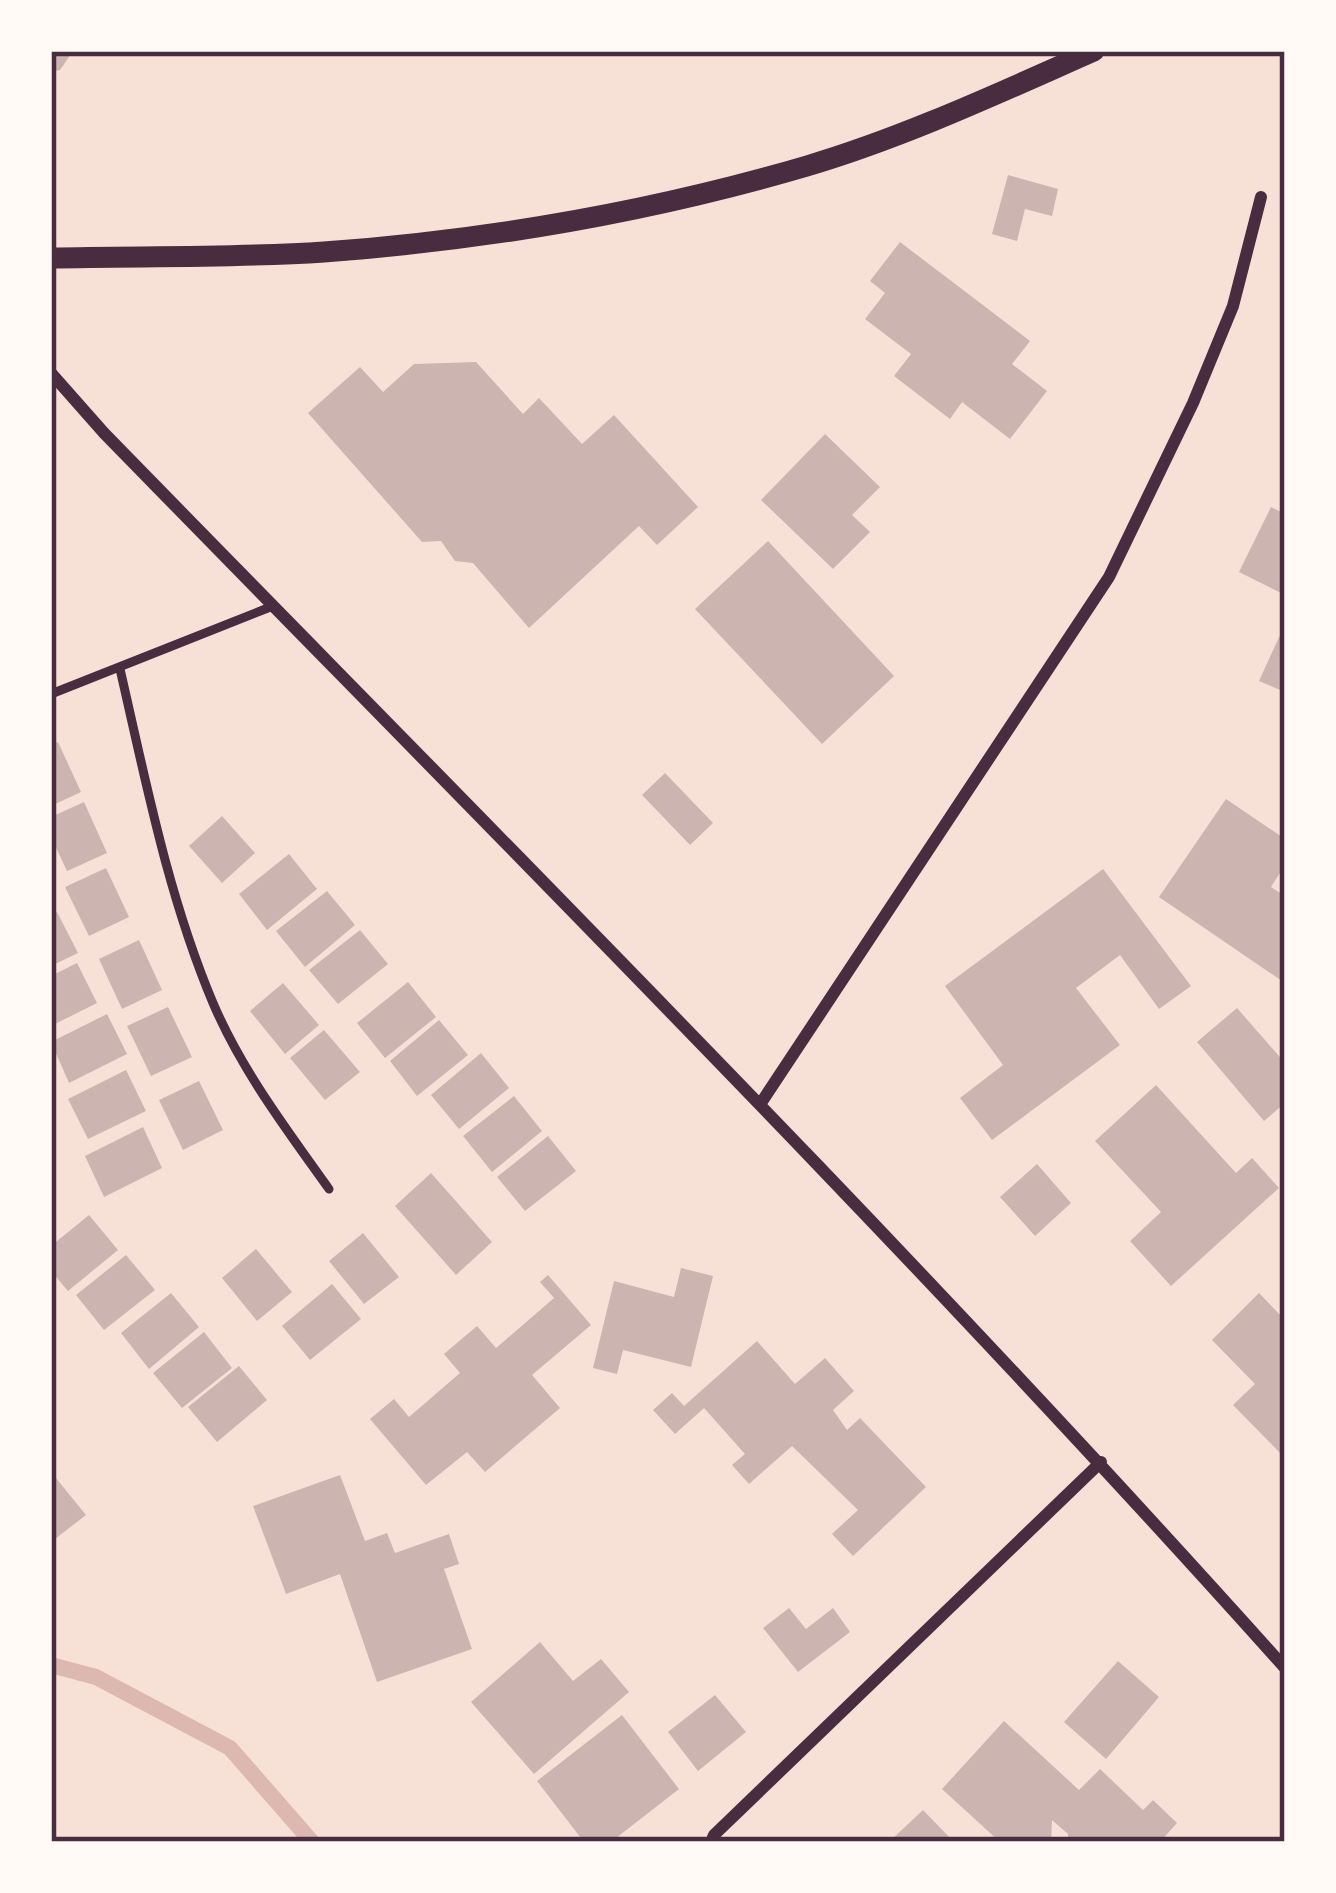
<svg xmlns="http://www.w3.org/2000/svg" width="1336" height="1893" viewBox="0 0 1336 1893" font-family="Cabin,sans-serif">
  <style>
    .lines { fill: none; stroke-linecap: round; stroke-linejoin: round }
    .stream { stroke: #dcb8b0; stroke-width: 16 }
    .building { fill: #ccb4b1 }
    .service { stroke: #4a2c40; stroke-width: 9 }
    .minor { stroke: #4a2c40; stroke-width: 12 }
    .tertiary { stroke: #4a2c40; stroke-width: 21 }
    .neatline { fill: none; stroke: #4a2c40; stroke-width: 4.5 }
  </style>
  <rect width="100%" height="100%" fill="#f7e1d7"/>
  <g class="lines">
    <path class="stream" d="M 51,1665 L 96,1677 L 230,1748 L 312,1842"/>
  </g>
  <path class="building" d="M 51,51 L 73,51 L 60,70 L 51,72 Z
    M 1008,175 L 1058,189 L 1052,216 L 1025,209 L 1017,241 L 992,234 Z
    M 900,242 L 1030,341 L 1012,364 L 1047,391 L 1010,439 L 962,402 L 950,419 L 894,376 L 911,354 L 865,319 L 885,293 L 870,281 Z
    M 476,362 L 523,414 L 539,398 L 582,444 L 614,415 L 698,507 L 657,545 L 639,526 L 529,628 L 473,563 L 455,561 L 441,541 L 422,542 L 308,413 L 360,367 L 383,392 L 414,364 Z
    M 825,434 L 880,487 L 852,515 L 870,532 L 833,569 L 761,500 Z
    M 1271,507 L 1285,514 L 1285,595 L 1239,572 Z
    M 768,541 L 894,676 L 822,744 L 695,609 Z
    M 1285,624 L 1285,692 L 1259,681 Z
    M 58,742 L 81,792 L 51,806 L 51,745 Z
    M 665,773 L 713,823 L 690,845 L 642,795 Z
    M 1226,799 L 1285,839 L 1285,865 L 1271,887 L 1285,896 L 1285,983 L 1159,897 Z
    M 84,802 L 107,853 L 67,871 L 51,837 L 51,817 Z
    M 222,816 L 255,853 L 222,883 L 189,846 Z
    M 289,854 L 317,889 L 267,930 L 239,894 Z
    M 106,868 L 129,917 L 89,936 L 65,887 Z
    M 1103,869 L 1191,986 L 1159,1009 L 1120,955 L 1076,988 L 1120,1045 L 992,1140 L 960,1098 L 1003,1065 L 945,986 Z
    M 327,891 L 355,925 L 305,967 L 276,931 Z
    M 57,912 L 78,953 L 51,966 L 51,915 Z
    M 360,930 L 388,964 L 338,1004 L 309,970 Z
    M 139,940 L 162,990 L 122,1009 L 99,959 Z
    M 77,963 L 97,1003 L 51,1026 L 51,976 Z
    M 408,982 L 436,1017 L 385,1058 L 357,1023 Z
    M 283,983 L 319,1025 L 285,1054 L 250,1011 Z
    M 168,1007 L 192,1057 L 151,1076 L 127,1026 Z
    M 1237,1008 L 1285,1063 L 1285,1103 L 1264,1121 L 1197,1042 Z
    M 107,1014 L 127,1054 L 69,1083 L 51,1042 Z
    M 439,1020 L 468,1055 L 417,1096 L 390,1061 Z
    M 324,1030 L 360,1072 L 325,1100 L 290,1058 Z
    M 481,1053 L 509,1088 L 459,1129 L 431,1095 Z
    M 126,1070 L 146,1111 L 88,1139 L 68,1099 Z
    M 199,1081 L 223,1130 L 183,1150 L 159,1100 Z
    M 1156,1085 L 1236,1173 L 1252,1158 L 1279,1188 L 1171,1286 L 1130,1241 L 1161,1212 L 1095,1141 Z
    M 514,1096 L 542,1131 L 492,1172 L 463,1136 Z
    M 143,1127 L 162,1168 L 104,1197 L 85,1156 Z
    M 548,1136 L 576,1171 L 525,1211 L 497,1177 Z
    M 1037,1164 L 1071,1203 L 1035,1236 L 1000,1197 Z
    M 431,1173 L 492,1242 L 456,1275 L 395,1206 Z
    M 89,1215 L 118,1250 L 68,1291 L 51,1271 L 51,1246 Z
    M 363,1233 L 399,1277 L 364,1304 L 329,1261 Z
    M 256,1249 L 292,1292 L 257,1321 L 222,1278 Z
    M 126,1255 L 155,1290 L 104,1330 L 76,1295 Z
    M 681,1268 L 713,1276 L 691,1367 L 623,1350 L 617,1374 L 593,1368 L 614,1281 L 674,1297 Z
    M 548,1275 L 591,1325 L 532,1375 L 560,1408 L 485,1472 L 467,1452 L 426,1485 L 370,1419 L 394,1399 L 409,1417 L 460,1373 L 444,1354 L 477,1326 L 496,1348 L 554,1298 L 540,1282 Z
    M 332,1284 L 361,1319 L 310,1360 L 282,1326 Z
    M 171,1293 L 199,1327 L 149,1369 L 121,1333 Z
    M 1259,1293 L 1285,1320 L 1282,1455 L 1233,1405 L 1255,1384 L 1212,1340 Z
    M 204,1332 L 232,1368 L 182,1408 L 153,1373 Z
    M 757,1341 L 795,1384 L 825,1358 L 854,1391 L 833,1410 L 847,1430 L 860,1418 L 926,1487 L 853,1556 L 832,1534 L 858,1510 L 792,1446 L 749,1484 L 732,1465 L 745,1454 L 704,1408 L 675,1434 L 653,1410 L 672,1393 L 684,1406 Z
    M 239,1366 L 267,1400 L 217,1442 L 188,1407 Z
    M 51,1472 L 86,1515 L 51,1542 Z
    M 340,1475 L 365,1541 L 387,1533 L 395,1553 L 449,1534 L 459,1564 L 444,1569 L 472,1649 L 377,1682 L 340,1574 L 286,1594 L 253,1506 Z
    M 789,1608 L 806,1629 L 833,1608 L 850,1632 L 798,1672 L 763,1628 Z
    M 540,1642 L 573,1681 L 601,1659 L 629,1692 L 534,1774 L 471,1702 Z
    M 1118,1661 L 1159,1697 L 1106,1759 L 1064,1722 Z
    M 715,1695 L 746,1732 L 698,1771 L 668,1732 Z
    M 622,1715 L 679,1789 L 611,1842 L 584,1842 L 537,1781 Z
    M 1004,1721 L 1079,1790 L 1100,1769 L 1143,1810 L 1153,1800 L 1177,1823 L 1160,1842 L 1068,1842 L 1068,1834 L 1052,1820 L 1051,1842 L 1000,1842 L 942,1789 Z
    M 923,1810 L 954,1842 L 889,1842 Z"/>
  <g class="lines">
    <path class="service" d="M 120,669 C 146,782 168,896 213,1003 C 242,1071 287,1130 329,1189
      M 51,694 L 273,606"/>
    <path class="minor" d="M 51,373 L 104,433 C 502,841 905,1243 1285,1668
      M 761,1103 L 1109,577 L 1193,403 L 1233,306 L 1261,197
      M 711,1842 L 714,1835 L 1101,1462"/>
    <path class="tertiary" d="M 51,258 C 142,256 234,258 324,252 C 487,240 650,212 807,166 C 905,137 1001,92 1094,51"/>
  </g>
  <rect width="1336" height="1893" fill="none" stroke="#fffaf5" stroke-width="108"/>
  <rect x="54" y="54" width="1228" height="1785" class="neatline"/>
</svg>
